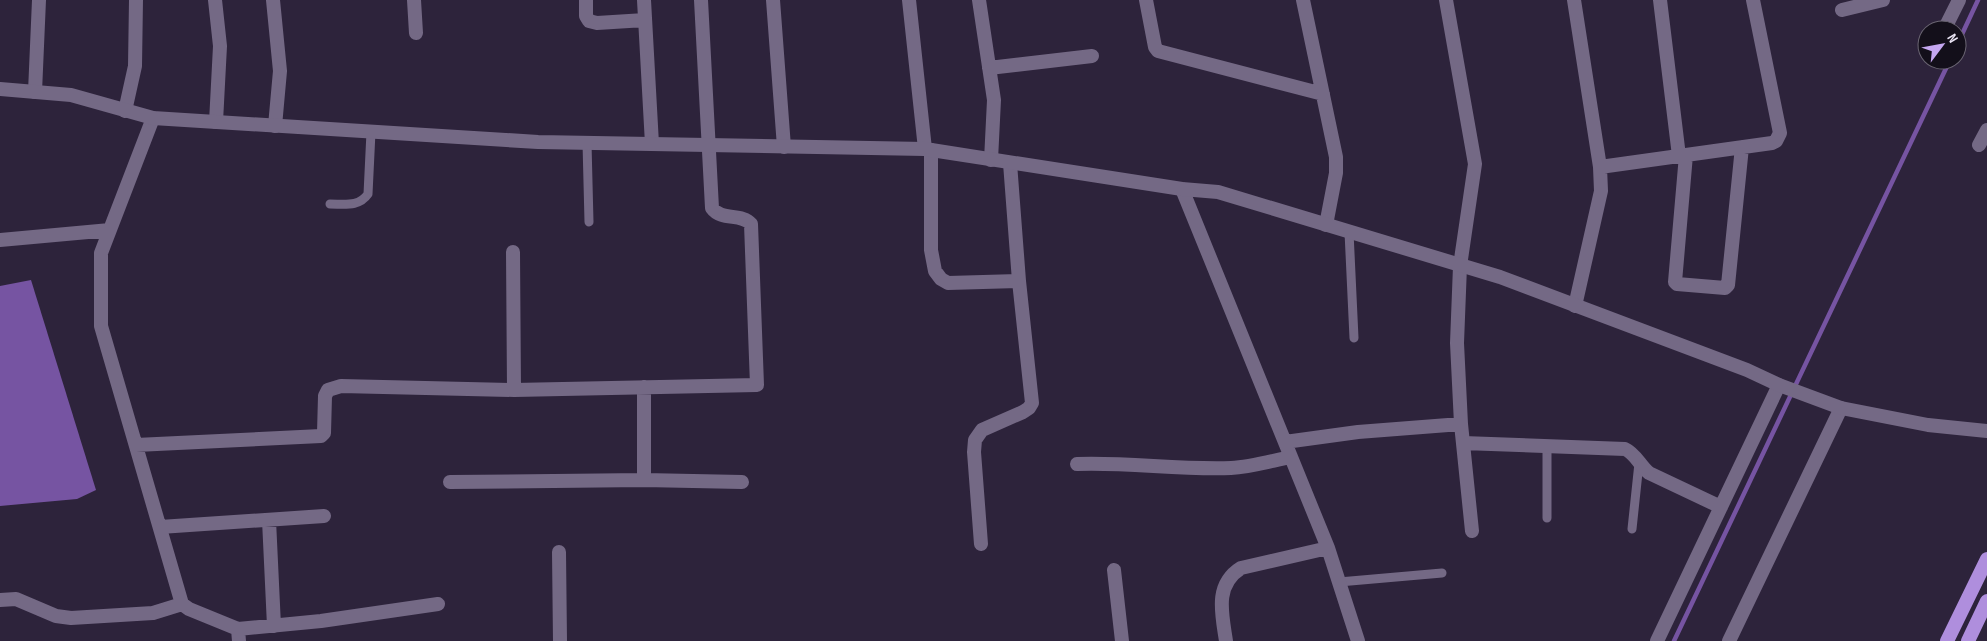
<svg xmlns="http://www.w3.org/2000/svg" width="1987" height="641" viewBox="0 0 1987 641" font-family="'Sofia Sans Condensed',sans-serif">
  <style>
    .water { fill: #7654a2 }
    .lines { fill: none; stroke-linecap: round; stroke-linejoin: round }
    .stream { stroke: #7654a2; stroke-width: 4.5 }
    .service { stroke: #746985; stroke-width: 9 }
    .minor { stroke: #746985; stroke-width: 14 }
    .tertiary { stroke: #746985; stroke-width: 14 }
    .trunk { stroke: #af8edd; stroke-width: 14 }
  </style>
  <rect width="100%" height="100%" fill="#2d233b"/>
  <path class="water" d="M 31,280 L 96,490 L 77,499 L 0,506 L 0,286 Z"/>
  <g class="lines">
    <path class="stream" d="M 1957,45 L 1978,0
      M 1674,641 L 1950,60"/>
    <path class="service" d="M 587,143 L 589,222
      M 330,204 C 345,204 359,207 368,194 L 371,132
      M 1349,232 L 1354,338
      M 1547,445 L 1547,518
      M 1632,529 L 1639,463
      M 1339,582 L 1442,573"/>
    <path class="minor" d="M 215,0 L 220,46 L 216,122
      M 273,0 L 280,71 L 275,126
      M 414,0 L 416,33
      M 586,0 L 586,16 L 589,21 L 597,23 L 645,20
      M 644,0 L 652,144
      M 773,0 L 784,147
      M 909,0 L 925,149
      M 979,0 L 994,100 L 991,160
      M 1146,0 L 1155,47 L 1158,51 L 1323,94
      M 1303,0 L 1336,157 L 1336,173 L 1326,225
      M 1446,0 L 1475,164 L 1460,266 L 1457,343 L 1461,424 L 1472,531
      M 1574,0 L 1600,167 L 1601,191 L 1575,306
      M 1660,0 L 1679,156
      M 1842,10 L 1883,0
      M 1944,30 L 1959,0
      M 989,68 L 1092,56
      M 35,92 L 39,0
      M 125,111 L 135,66 L 136,0
      M 153,118 L 101,253 L 101,326 L 182,604 L 189,609 L 238,629 L 239,641
      M 1979,145 L 1987,130
      M 931,150 L 931,250 L 935,271 L 941,279 L 948,283 L 1019,281
      M 1686,155 L 1675,282 L 1677,284 L 1725,288 L 1728,285 L 1742,147
      M 1600,167 L 1772,143 L 1776,141 L 1780,133 L 1753,0
      M 1182,189 L 1328,548 L 1358,641
      M 0,240 L 110,230
      M 513,252 L 514,390
      M 644,387 L 644,480
      M 1285,442 L 1358,432 L 1461,424
      M 1463,443 L 1625,449 C 1636,454 1640,466 1649,473 L 1721,507
      M 136,445 L 321,436 L 324,433 L 325,396 L 328,390 L 341,386 L 514,390 L 757,385 L 751,224 C 742,213 721,221 712,208 L 701,0
      M 1077,464 C 1128,462 1179,470 1231,468 C 1251,467 1271,461 1291,457
      M 450,482 L 644,480 L 742,482
      M 269,520 L 274,626
      M 160,527 L 324,516
      M 981,544 L 974,452 L 975,440 L 982,430 L 1023,412 L 1029,408 L 1032,403 L 1019,281 L 1010,163
      M 559,552 L 560,641
      M 1114,570 L 1122,641
      M 0,600 L 16,599 L 56,616 L 71,618 L 153,613 L 182,604
      M 238,629 L 321,621 L 438,604
      M 1226,641 C 1222,614 1214,585 1241,568 L 1328,548
      M 1657,641 L 1779,385
      M 1729,641 L 1841,408"/>
    <path class="tertiary" d="M 0,89 L 71,95 L 153,118 L 538,142 L 925,149 L 1182,189 L 1218,192 L 1500,277 L 1747,370 L 1779,385 L 1841,408 L 1928,425 L 1987,431"/>
    <path class="trunk" d="M 1947,641 L 1987,559
      M 1968,641 L 1987,601"/>
  </g>
  <g transform="translate(1942 45) rotate(58)"><circle r="24" fill="#130f1a" stroke="#6a6572"/>
  <path d="M0-4L9 19L0 12L-9 19Z" fill="#c5a7f1"/>
  <text y="-8" font-size="14" font-weight="bold" text-anchor="middle" fill="#ece6f6">N</text>
  </g>
</svg>
